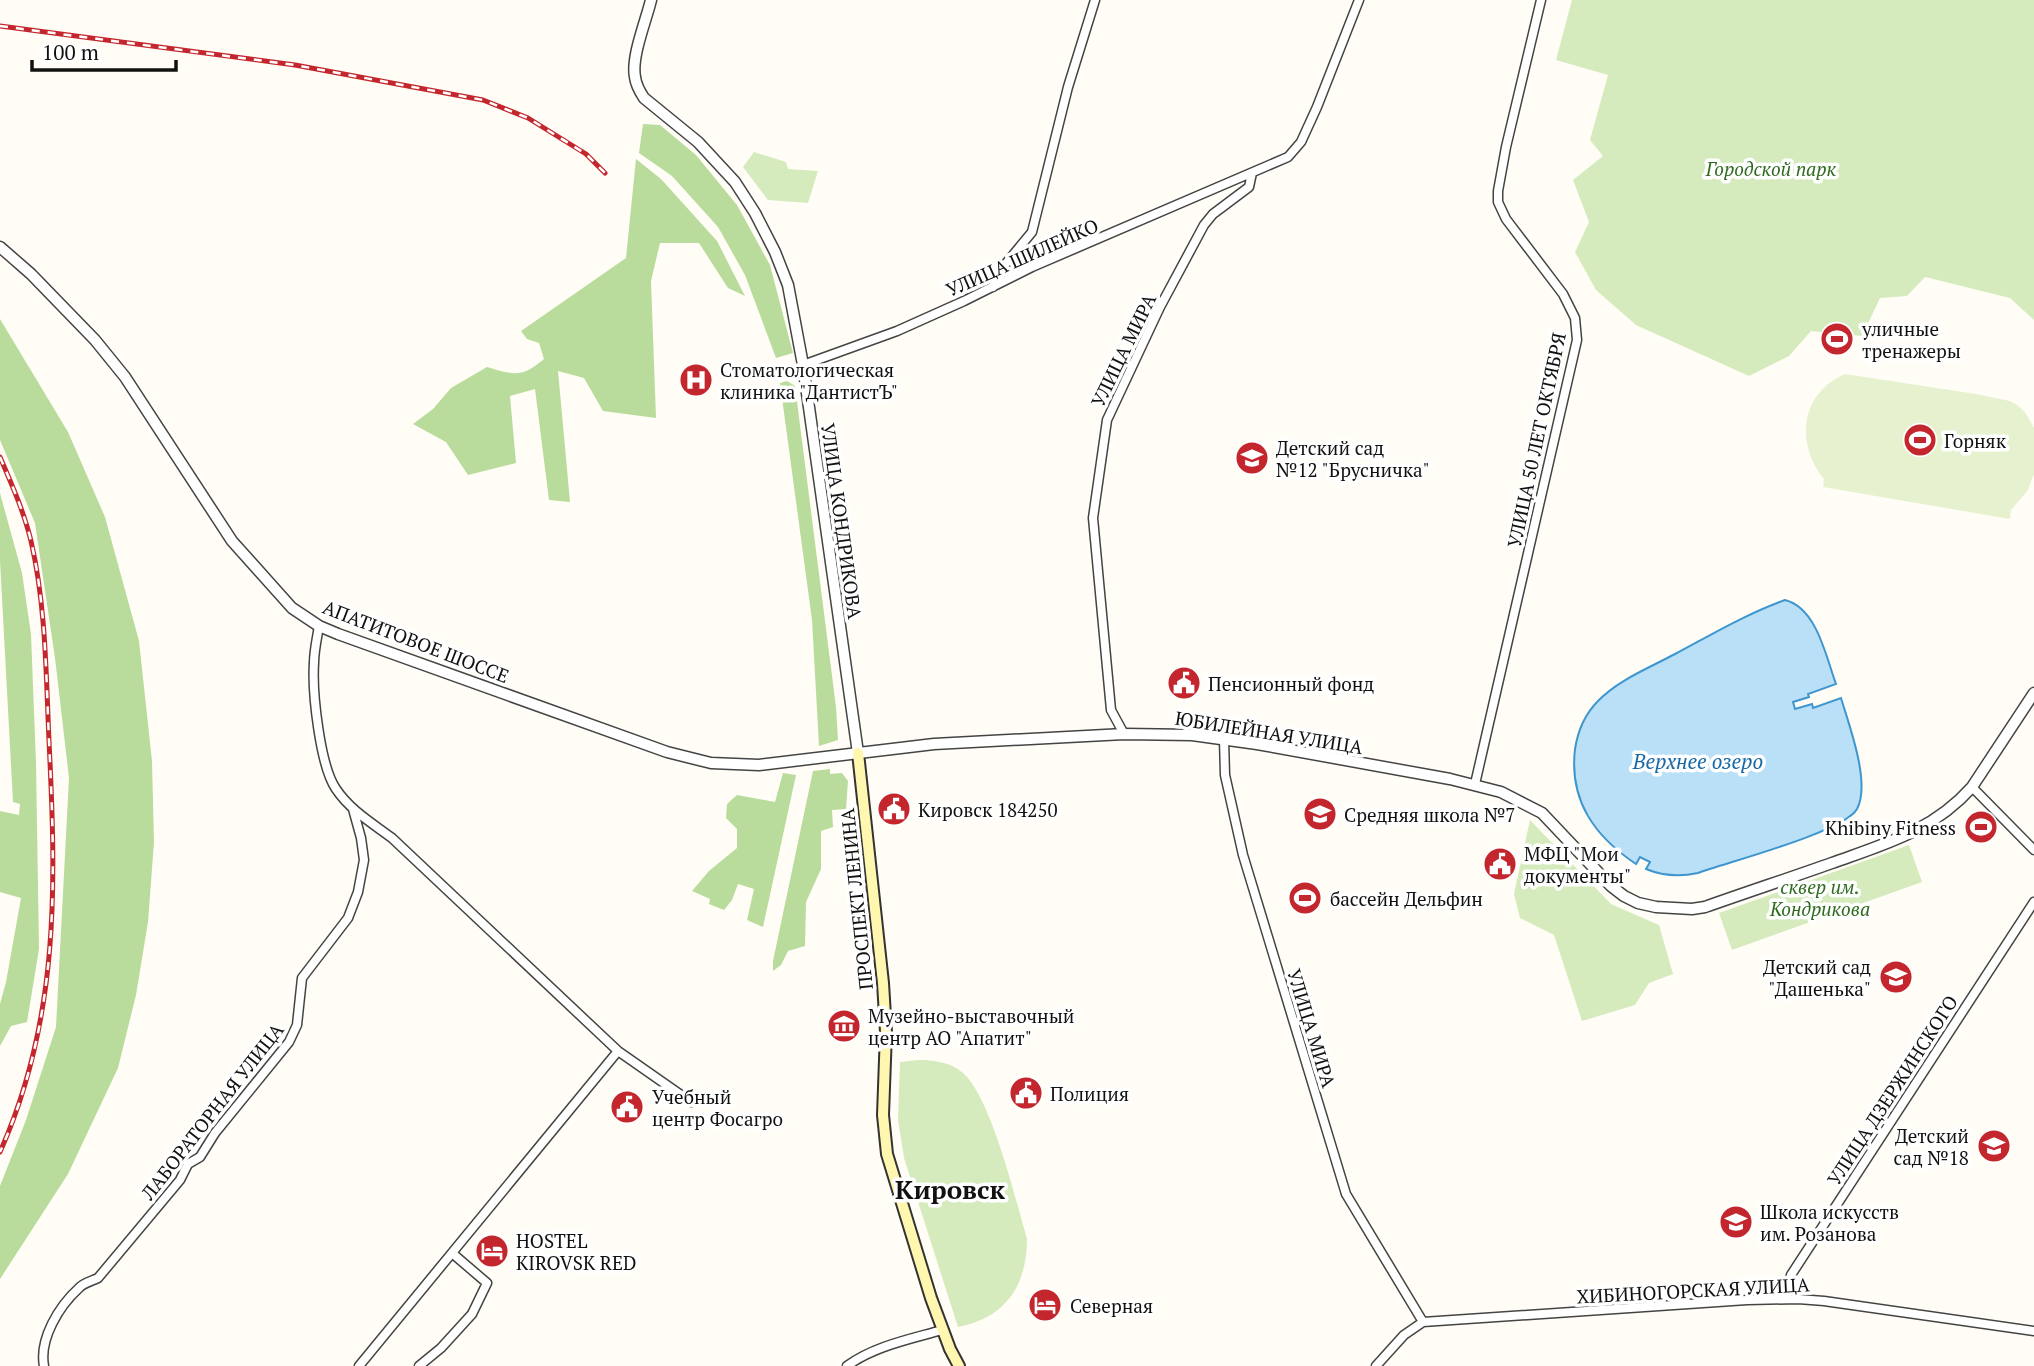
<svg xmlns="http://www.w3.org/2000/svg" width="2034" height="1366" viewBox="0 0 2034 1366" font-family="'PT Serif',serif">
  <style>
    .green { fill: #d5ebbd }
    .forest { fill: #b9dc9c }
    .pitch { fill: #e6f2cf }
    .water { fill: #b9e0f7; stroke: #3f96cf; stroke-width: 2 }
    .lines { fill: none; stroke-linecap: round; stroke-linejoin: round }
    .minor-casing { stroke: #444; stroke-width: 11 }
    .tertiary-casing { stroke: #444; stroke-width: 13 }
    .secondary-casing { stroke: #333; stroke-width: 14 }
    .minor { stroke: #fff; stroke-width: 8 }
    .tertiary { stroke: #fff; stroke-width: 10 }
    .secondary { stroke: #fff6b0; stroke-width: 10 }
    .rail-casing { stroke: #c4262e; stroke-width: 5 }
    .rail { stroke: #fff; stroke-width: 2.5; stroke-dasharray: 8; stroke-linecap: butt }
    .labels { text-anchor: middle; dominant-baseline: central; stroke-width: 7; stroke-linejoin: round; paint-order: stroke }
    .park-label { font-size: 19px; font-style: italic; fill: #2f6b1f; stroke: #fff }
    .street-label { font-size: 19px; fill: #111; stroke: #fff }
    .poi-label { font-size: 19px; fill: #111; stroke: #fff; text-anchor: start }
    .water-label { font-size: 21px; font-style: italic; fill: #1768a6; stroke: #fff }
    .district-label { font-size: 26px; font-weight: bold; fill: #111; stroke: #fff }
  </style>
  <rect width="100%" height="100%" fill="#fffdf5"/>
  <path class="green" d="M 1572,0 L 2034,0 L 2034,320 L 2010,298 L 1925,277 L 1907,296 L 1880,298 L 1862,336 L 1811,331 L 1789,356 L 1749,376 L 1636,325 L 1596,290 L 1575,252 L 1589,222 L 1573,180 L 1603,156 L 1590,140 L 1608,75 L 1556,60 Z
    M 754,152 L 786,162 L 788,169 L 818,171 L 808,203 L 768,200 L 743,167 Z
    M 1530,820 L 1611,904 L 1659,925 L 1673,974 L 1649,983 L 1635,1005 L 1582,1021 L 1554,935 L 1520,918 L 1514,894 Z
    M 1909,845 L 1922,882 L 1732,950 L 1719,913 Z
    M 918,1060 C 934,1060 950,1062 963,1073 C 991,1097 1016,1201 1027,1239 C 1027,1286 1005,1318 958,1327 L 904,1158 L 898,1120 L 900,1062 Z"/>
  <path class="forest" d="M 643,124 L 660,125 L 696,155 L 737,205 L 770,265 L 793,353 L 776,358 L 745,275 L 718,227 L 672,176 L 639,153 Z
    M 636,159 L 661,179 L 717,241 L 745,296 L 728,288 L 699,243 L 660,243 L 651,281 L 656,418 L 603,411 L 584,378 L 558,371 L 570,502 L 549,500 L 535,389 L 510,396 L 516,463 L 468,475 L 446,442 L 413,424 L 433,409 L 451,388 L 487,367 C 514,375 522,378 544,359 L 539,343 L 527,339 L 521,331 L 626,258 Z
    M 0,319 L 68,432 L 105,517 L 139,641 L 152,761 L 154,842 L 148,922 L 136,995 L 118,1068 L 68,1174 L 0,1279 L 0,1186 L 26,1120 L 56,1027 L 69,778 L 55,658 L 35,523 L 0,440 Z
    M 787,381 L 795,386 L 836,707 L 838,740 L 819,746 L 812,620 L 780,383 Z
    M 0,493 L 22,573 L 31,634 L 36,763 L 39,949 L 27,1022 L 11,1026 L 0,1046 L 0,1004 L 6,982 L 21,898 L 0,892 L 0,811 L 19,815 L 20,804 L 13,802 L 0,561 Z
    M 830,769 L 830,774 L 842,773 L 848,781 L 846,809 L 832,810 L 833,827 L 821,831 L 821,869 L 806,902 L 805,946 L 788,951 L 781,965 L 773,971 L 773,961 L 813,771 Z
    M 783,773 L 796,775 L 763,927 L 747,920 L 754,889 L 738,884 L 732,900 L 724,910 L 709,904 L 710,899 L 692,891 L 709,871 L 737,848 L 737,829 L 726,818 L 727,804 L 737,795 L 775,802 Z"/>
  <path class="pitch" d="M 1845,374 L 1976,394 L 2010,401 L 2017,405 L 2025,412 L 2034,428 L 2034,474 L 2028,490 L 2011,510 L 2010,519 L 1823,487 L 1824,479 C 1795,443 1800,394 1845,374 Z"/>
  <path class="water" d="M 1785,600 C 1817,608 1826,657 1836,684 L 1808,694 L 1809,697 L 1793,702 L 1795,709 L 1812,704 L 1813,708 L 1841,698 C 1849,725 1871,783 1857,809 C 1844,832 1728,862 1698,873 C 1680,877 1663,876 1646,869 L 1650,862 L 1640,857 L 1636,864 C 1594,836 1569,800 1575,749 C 1578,730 1584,715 1598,701 C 1618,680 1649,668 1675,654 C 1711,635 1746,614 1785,600 Z"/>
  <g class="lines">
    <defs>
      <path id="minor" d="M 993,287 L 999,272 L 1032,232 L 1068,87 L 1095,0
        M 803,365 L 897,331 L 964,301 L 1032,267 L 1288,157 L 1301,142 L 1317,107 L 1359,0
        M 319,626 C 317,638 314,651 314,663 C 312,692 320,766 336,789 C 350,810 372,823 392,838 L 618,1051 L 691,1102
        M 1124,734 L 1111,710 L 1093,518 L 1107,420 L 1160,307 L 1204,225 L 1213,214 L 1249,187 L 1252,173
        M 1224,739 L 1225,775 L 1243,855 L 1346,1194 L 1423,1322
        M 1475,784 L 1577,340 L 1575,318 L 1563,294 L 1506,219 L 1498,202 L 1498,191 L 1506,147 L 1541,0
        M 1972,787 L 2034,850
        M 1786,1299 L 1791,1275 L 2034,902
        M 44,1366 C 39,1339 59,1306 79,1288 C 83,1283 92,1281 98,1278 L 180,1180 L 188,1164 L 200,1157 L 215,1133 L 289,1042 L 297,1025 L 302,978 L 348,918 L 358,892 L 364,860 L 361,838 L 353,809
        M 359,1366 L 618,1051
        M 419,1366 L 441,1348 L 472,1314 L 487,1283 L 452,1253
        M 847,1366 C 874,1346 911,1339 942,1330
        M 1376,1366 L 1404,1335 L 1423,1322 L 1747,1300 L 1798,1299 L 1824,1301 L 2034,1331"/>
      <path id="tertiary" d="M 651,0 C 646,21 631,57 635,77 C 636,85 640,92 644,98 L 698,142 L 735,182 L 755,213 L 775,252 L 788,285 L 803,365 L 858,753
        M 0,247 L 31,274 L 95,340 L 125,377 L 232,541 L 292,608 L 319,626 L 338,634 L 667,752 L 711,763 L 759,765 L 934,744 L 1124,734 L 1192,735 L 1257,744 L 1450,779 L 1501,792 L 1542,813 L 1611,886 L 1624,896 L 1638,903 L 1656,907 L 1692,909 L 1705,907 C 1747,892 1790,878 1832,863 C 1885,844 1933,831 1972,787 L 2034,693"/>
      <path id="secondary" d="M 858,753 L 883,983 L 886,1032 L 883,1115 L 887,1154 L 931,1298 L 950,1349 L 959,1366"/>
    </defs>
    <use href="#minor" class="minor-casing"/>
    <use href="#tertiary" class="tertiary-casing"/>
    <use href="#secondary" class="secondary-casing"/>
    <use href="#minor" class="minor"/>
    <use href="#tertiary" class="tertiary"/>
    <use href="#secondary" class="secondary"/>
    <defs>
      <path id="rail" d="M 0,26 L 295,65 L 483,100 L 528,118 L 586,154 L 605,173
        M 0,457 C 12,485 24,512 31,541 C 46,606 46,675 49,741 C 56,883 60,1018 0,1152"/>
    </defs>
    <use href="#rail" class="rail-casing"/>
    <use href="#rail" class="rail"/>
  </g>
  <defs>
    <symbol id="stadium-disc" viewBox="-11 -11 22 22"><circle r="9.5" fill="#c4262e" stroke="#fff"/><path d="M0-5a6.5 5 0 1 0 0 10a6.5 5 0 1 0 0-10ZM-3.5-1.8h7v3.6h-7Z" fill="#fff"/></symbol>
    <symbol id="hospital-disc" viewBox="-11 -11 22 22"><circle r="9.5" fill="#c4262e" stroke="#fff"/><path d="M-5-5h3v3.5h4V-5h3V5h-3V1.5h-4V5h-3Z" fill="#fff"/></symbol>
    <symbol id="school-disc" viewBox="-11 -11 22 22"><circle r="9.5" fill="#c4262e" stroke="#fff"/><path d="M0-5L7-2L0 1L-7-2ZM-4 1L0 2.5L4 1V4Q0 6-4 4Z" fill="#fff"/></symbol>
    <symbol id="civic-disc" viewBox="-11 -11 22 22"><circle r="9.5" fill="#c4262e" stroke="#fff"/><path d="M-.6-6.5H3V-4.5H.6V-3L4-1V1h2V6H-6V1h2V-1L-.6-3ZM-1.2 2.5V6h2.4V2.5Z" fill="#fff"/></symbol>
    <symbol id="museum-disc" viewBox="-11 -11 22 22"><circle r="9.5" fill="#c4262e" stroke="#fff"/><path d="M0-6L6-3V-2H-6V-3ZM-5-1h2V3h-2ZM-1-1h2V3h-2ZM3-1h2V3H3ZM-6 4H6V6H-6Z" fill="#fff"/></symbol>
    <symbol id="hotel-disc" viewBox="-11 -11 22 22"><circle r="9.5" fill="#c4262e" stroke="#fff"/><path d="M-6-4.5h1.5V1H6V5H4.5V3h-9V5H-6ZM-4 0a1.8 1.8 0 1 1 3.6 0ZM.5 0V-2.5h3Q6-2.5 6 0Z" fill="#fff"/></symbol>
  </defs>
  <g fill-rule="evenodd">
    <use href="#stadium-disc" x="1818" y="320" width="38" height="38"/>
    <use href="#hospital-disc" x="677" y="361" width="38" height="38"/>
    <use href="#stadium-disc" x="1901" y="421" width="38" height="38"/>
    <use href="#school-disc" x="1233" y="439" width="38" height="38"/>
    <use href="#civic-disc" x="1165" y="664" width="38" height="38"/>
    <use href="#civic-disc" x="875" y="790" width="38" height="38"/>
    <use href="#school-disc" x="1301" y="795" width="38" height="38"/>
    <use href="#stadium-disc" x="1962" y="808" width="38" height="38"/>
    <use href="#civic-disc" x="1481" y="845" width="38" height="38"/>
    <use href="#stadium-disc" x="1286" y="879" width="38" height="38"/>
    <use href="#school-disc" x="1877" y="958" width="38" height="38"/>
    <use href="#museum-disc" x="825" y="1007" width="38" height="38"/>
    <use href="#civic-disc" x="1007" y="1074" width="38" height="38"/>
    <use href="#civic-disc" x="608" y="1088" width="38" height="38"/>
    <use href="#school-disc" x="1975" y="1127" width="38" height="38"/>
    <use href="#school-disc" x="1717" y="1203" width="38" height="38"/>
    <use href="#hotel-disc" x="473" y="1232" width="38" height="38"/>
    <use href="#hotel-disc" x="1026" y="1286" width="38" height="38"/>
  </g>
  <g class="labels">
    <g class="park-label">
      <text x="1771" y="168">Городской парк</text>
      <text x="1820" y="886">сквер им.<tspan x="1820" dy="22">Кондрикова</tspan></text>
    </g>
    <g class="street-label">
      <text transform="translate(1022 257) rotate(-24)">УЛИЦА ШИЛЕЙКО</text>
      <text transform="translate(1123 350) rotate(-64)">УЛИЦА МИРА</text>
      <text transform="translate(1536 440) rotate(-78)">УЛИЦА 50 ЛЕТ ОКТЯБРЯ</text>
      <text transform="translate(842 521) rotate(82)">УЛИЦА КОНДРИКОВА</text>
      <text transform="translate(416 641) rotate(21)">АПАТИТОВОЕ ШОССЕ</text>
      <text transform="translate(1269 732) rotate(9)">ЮБИЛЕЙНАЯ УЛИЦА</text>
      <text transform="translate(856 899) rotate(-96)">ПРОСПЕКТ ЛЕНИНА</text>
      <text transform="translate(1312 1028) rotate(73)">УЛИЦА МИРА</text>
      <text transform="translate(1892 1090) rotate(-57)">УЛИЦА ДЗЕРЖИНСКОГО</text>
      <text transform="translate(212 1111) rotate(-52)">ЛАБОРАТОРНАЯ УЛИЦА</text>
      <text transform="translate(1693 1290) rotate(-3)">ХИБИНОГОРСКАЯ УЛИЦА</text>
    </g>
    <g class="poi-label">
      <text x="1862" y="328">уличные<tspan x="1862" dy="22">тренажеры</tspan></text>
      <text x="720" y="369">Стоматологическая<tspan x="720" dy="22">клиника "ДантистЪ"</tspan></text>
      <text x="1944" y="440">Горняк</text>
      <text x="1276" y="447">Детский сад<tspan x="1276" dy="22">№12 "Брусничка"</tspan></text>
      <text x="1208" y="683">Пенсионный фонд</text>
      <text x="918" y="809">Кировск 184250</text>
      <text x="1344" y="814">Средняя школа №7</text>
      <text x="1956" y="827" text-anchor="end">Khibiny Fitness</text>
      <text x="1524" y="853">МФЦ "Мои<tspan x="1524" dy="22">документы"</tspan></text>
      <text x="1330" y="898">бассейн Дельфин</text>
      <text x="1871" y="966" text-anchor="end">Детский сад<tspan x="1871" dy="22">"Дашенька"</tspan></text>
      <text x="868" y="1015">Музейно-выставочный<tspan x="868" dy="22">центр АО "Апатит"</tspan></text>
      <text x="1050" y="1093">Полиция</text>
      <text x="652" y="1096">Учебный<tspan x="652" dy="22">центр Фосагро</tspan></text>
      <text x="1969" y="1135" text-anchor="end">Детский<tspan x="1969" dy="22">сад №18</tspan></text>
      <text x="1760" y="1211">Школа искусств<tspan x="1760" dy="22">им. Розанова</tspan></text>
      <text x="516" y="1240">HOSTEL<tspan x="516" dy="22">KIROVSK RED</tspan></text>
      <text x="1070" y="1305">Северная</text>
    </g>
    <g class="water-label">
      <text x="1698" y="761">Верхнее озеро</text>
    </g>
    <g class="district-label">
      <text x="950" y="1189">Кировск</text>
    </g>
  </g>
  <path d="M32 60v10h144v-10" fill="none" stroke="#111111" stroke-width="3.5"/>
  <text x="42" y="60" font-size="21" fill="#111111" stroke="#ffffff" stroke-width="5" paint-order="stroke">100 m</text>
</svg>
